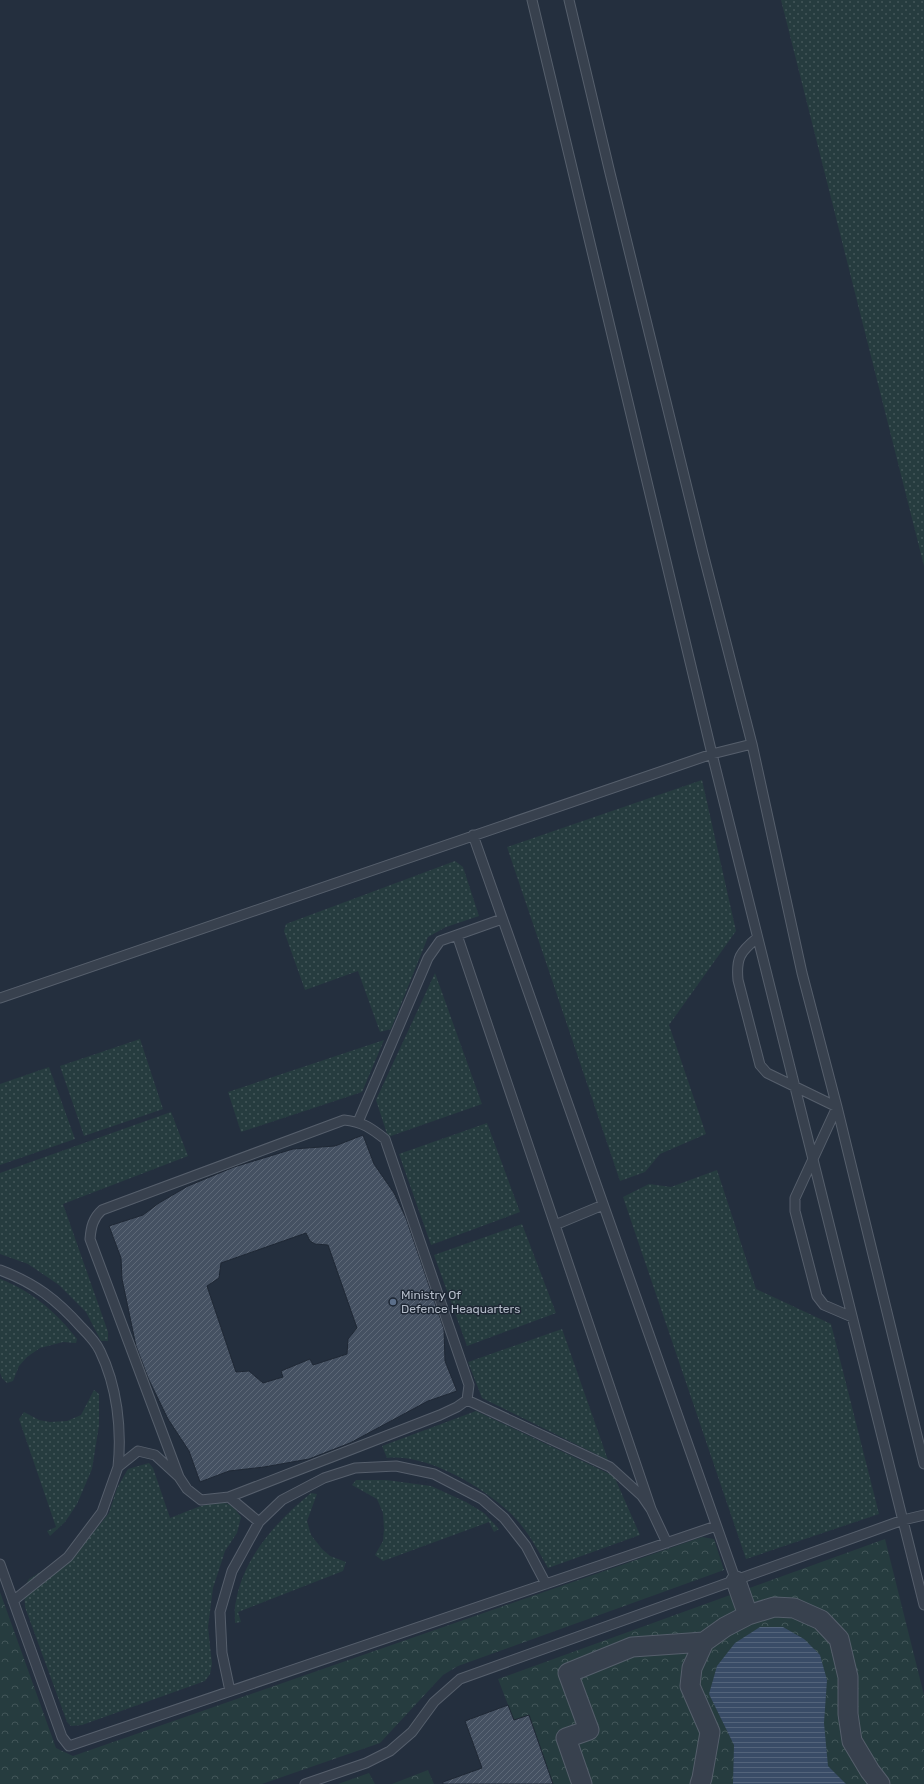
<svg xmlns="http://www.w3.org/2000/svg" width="924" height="1784" viewBox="0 0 924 1784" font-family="Rubik,sans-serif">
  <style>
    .grass { fill: url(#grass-dots) }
    .forest { fill: url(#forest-crowns) }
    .water { fill: url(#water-rules) }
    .building { fill: url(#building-hatch); stroke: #1f2835; fill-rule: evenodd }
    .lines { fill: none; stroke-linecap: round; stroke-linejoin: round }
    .service-casing { stroke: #565f6c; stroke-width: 11 }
    .minor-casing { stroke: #565f6c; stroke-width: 21 }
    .service { stroke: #38414e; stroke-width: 9 }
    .minor { stroke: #38414e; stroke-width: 19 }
    .service-dot { fill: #5c6f8a; stroke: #1d2633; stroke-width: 1.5 }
    .labels { text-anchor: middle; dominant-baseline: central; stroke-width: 3; stroke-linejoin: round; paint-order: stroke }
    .poi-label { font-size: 12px; fill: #b4bcc9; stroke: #1d2633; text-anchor: start }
  </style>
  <defs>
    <pattern id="grass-dots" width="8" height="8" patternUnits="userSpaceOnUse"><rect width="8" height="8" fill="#263c3f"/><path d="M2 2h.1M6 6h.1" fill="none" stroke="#435659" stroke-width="1.8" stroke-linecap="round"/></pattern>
    <pattern id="forest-crowns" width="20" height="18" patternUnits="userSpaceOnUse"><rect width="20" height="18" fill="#263c3f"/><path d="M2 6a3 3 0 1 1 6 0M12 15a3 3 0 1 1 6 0" fill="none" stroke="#435659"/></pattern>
    <pattern id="water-rules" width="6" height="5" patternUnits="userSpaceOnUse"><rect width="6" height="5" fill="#394c67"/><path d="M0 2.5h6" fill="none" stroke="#53647b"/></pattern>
    <pattern id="building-hatch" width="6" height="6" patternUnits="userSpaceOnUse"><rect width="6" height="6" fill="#455162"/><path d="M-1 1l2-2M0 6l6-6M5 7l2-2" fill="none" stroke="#5d6877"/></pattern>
  </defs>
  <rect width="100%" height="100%" fill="#242f3e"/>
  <path class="grass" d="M 781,0 L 924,0 L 924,566 Z
    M 702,780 L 736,931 L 669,1025 L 706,1134 L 660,1154 L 645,1172 L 620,1181 L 507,847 Z
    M 455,861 L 463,867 L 479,916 L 446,927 L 428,937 L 391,1029 L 380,1032 L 358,971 L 305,990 L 284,931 L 286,924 Z
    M 435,973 L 482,1104 L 388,1137 L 376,1100 Z
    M 140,1039 L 163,1109 L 84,1136 L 60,1066 Z
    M 384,1040 L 362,1092 L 241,1132 L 228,1092 Z
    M 49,1067 L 75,1139 L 0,1165 L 0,1084 Z
    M 171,1112 L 188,1156 L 63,1204 L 108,1332 L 108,1341 L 101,1341 L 86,1312 L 59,1285 L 28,1264 L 0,1254 L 0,1173 Z
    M 487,1123 L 520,1212 L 431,1245 L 399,1154 Z
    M 717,1170 L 756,1289 L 831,1324 L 879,1514 L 746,1559 L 623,1197 L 649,1184 L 671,1187 Z
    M 522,1224 L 556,1313 L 467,1346 L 434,1255 Z
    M 0,1279 C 32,1291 57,1313 77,1339 L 76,1343 L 63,1342 L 40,1348 L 27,1357 L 19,1366 L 13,1381 L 7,1383 L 2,1378 L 0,1373 Z
    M 562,1329 L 608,1460 L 482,1398 L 468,1362 Z
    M 94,1390 L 99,1394 L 99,1425 L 92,1469 L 77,1504 L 65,1522 L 50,1536 L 47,1531 L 56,1527 L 19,1419 L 24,1412 L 39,1420 L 50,1422 L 67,1421 L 81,1415 Z
    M 476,1411 L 614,1476 L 640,1535 L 548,1568 C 539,1552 529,1533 516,1519 C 489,1490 428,1453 387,1458 L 382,1446 Z
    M 149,1463 L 153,1468 L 170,1518 C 185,1513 213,1498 228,1504 C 234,1506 237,1512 241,1517 L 237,1533 L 225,1551 L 213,1588 L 208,1627 L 212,1664 L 210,1674 L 205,1681 L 82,1725 L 71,1726 L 67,1722 L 25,1607 L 24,1588 L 29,1579 L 62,1559 L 89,1538 L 109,1513 L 117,1488 L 128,1469 Z
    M 356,1480 L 386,1480 L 431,1486 L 466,1502 L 484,1513 L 499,1529 L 494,1532 L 489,1522 L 383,1561 L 375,1555 L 383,1541 L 384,1529 L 383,1513 L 377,1499 L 352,1485 Z
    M 311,1493 L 317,1494 L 307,1521 L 311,1535 L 322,1549 L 330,1556 L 346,1562 L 343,1571 L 238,1612 L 241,1622 L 235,1623 C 235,1616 234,1608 236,1601 C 244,1556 277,1521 311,1493 Z"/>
  <path class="forest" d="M 702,1537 L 714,1539 L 724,1570 L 458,1666 L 443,1675 L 380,1743 L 262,1784 L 0,1784 L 0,1592 L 56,1748 L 73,1756 Z
    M 885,1539 L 924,1695 L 924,1784 L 553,1784 L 529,1716 L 514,1720 L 498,1679 Z
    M 428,1770 L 434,1784 L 392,1784 Z
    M 369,1773 L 375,1784 L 338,1784 Z"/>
  <path class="water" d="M 760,1627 L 783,1627 L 804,1639 L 820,1655 L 827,1680 L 824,1723 L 828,1766 L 846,1784 L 733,1784 L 734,1745 L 709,1694 L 717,1666 L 735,1643 Z"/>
  <path class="building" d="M 363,1135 L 374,1164 L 394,1193 L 406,1218 L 444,1329 L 445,1361 L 457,1391 L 428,1401 L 350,1443 L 309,1459 L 264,1467 L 229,1471 L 200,1482 L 189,1451 L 168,1419 L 148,1378 L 136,1346 L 122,1279 L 121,1258 L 109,1226 L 143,1215 L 159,1203 L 188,1186 L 234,1167 L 293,1149 L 335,1146 ZM 306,1233 L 310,1241 L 315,1244 L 328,1245 L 357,1328 L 348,1339 L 347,1354 L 313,1365 L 310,1359 L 281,1371 L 283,1377 L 263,1383 L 249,1371 L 236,1372 L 207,1286 L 219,1278 L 221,1263 Z
    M 508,1705 L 514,1720 L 529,1715 L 553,1784 L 443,1784 L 443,1782 L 482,1768 L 465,1721 Z"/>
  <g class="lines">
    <defs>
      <path id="service" d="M 532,0 L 712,754 L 924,1605
        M 569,0 L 610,173 L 703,553 L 752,744 L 802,973 L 837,1107 L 924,1464
        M 473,835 L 736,1581
        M 457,935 L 651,1509
        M 757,938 C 740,952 736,958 738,980 L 760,1065 L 767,1073 L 837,1107 L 795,1198 L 795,1211 L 817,1296 L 824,1305 L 852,1317
        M 0,998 L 712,754 L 752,744
        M 358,1122 L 428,958 L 440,941 L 502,919
        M 555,1225 L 603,1205
        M 0,1270 C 35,1283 57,1300 81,1327 C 88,1334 96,1342 100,1351 C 117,1386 122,1429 118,1467 L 138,1451 L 155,1455 L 179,1477 L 187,1489 L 201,1500 L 229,1497 L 440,1415 L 457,1407 L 467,1400 L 469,1385 L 385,1139 C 371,1128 363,1122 344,1120 L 102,1210 C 93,1218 91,1227 90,1239 L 179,1477
        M 467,1400 L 610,1467 L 642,1496 L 651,1509 L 667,1543
        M 229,1497 L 259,1522
        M 0,1564 L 62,1737 L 69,1746 L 716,1526
        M 13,1601 L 68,1557 L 102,1512 L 118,1467
        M 230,1691 L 222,1653 L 220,1612 L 232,1571 L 259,1522 L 282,1500 L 324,1478 L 355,1468 L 396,1466 L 434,1474 L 482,1499 L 504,1518 L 526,1546 L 546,1584
        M 305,1784 L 366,1763 L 390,1751 L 412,1732 L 434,1702 L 460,1679 L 903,1520 L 924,1515"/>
      <path id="minor" d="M 736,1581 L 748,1615 L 774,1607 L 794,1608 L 821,1620 L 839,1639 L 848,1677 L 848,1714 L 852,1741 L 870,1771 L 880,1784
        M 582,1784 L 566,1738 L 589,1730 L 568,1673 L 632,1647 L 704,1642 L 725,1627 L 748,1615
        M 700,1784 L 702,1778 L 710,1732 L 690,1686 L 692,1668 L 704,1642"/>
    </defs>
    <use href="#service" class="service-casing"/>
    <use href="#minor" class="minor-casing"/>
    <use href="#service" class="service"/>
    <use href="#minor" class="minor"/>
  </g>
  <circle class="service-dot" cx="393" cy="1302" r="4"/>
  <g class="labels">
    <g class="poi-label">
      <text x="401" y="1295">Ministry Of<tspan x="401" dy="14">Defence Heaquarters</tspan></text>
    </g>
  </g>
</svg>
